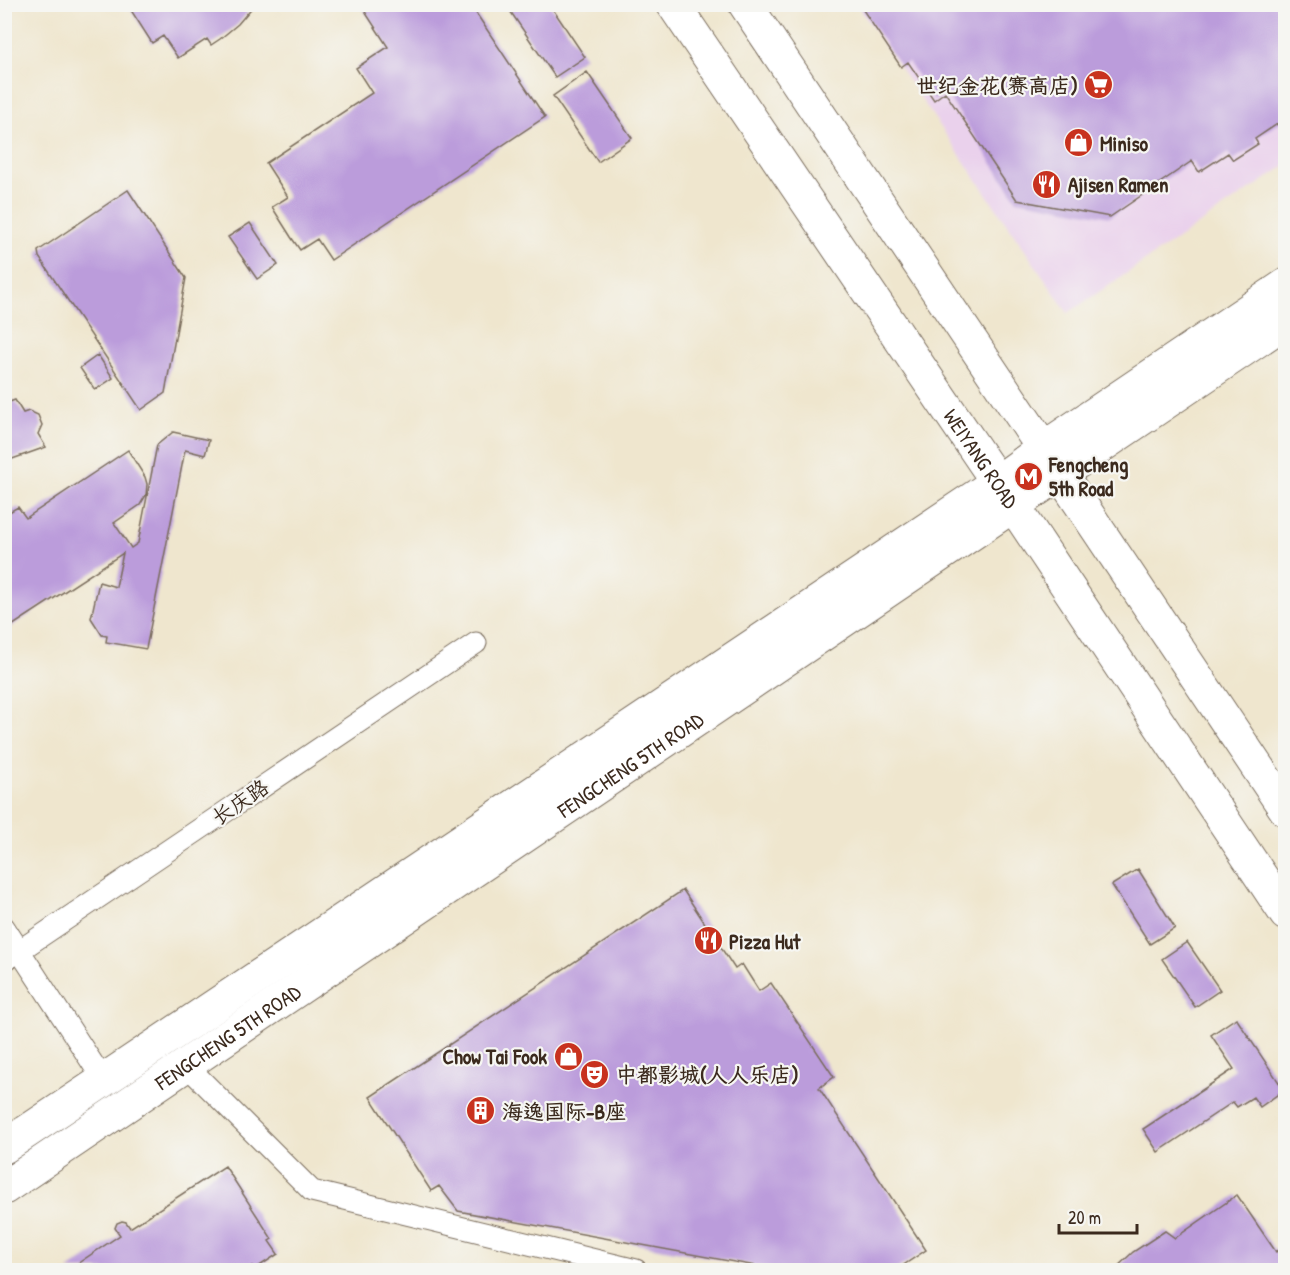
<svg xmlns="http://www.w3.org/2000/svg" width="1290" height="1275" viewBox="0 0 1290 1275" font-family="'Patrick Hand','LXGW WenKai TC',sans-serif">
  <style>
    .built { fill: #ead1ec }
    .building { fill: #bb9cdb }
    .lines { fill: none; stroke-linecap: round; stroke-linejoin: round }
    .street-casing { stroke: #7a6c5c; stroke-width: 23 }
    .primary-casing { stroke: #7a6c5c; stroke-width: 35 }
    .street { stroke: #fff; stroke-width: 21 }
    .primary { stroke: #fff; stroke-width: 33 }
    .labels { text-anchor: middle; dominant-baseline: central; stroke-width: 4.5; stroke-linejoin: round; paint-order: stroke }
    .poi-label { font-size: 21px; font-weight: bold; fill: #3b2a1e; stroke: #f6f6f2; text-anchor: start }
    .street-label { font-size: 21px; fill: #3b2a1e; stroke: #f6f6f2 }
  </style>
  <rect width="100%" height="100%" fill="#f6f6f2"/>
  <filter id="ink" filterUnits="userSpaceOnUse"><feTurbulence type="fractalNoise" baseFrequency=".0167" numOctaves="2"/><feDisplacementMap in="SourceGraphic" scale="12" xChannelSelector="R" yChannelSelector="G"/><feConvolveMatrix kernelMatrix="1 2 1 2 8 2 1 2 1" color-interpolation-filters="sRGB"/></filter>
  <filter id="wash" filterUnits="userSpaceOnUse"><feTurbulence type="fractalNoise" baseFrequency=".008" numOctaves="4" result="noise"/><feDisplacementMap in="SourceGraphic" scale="24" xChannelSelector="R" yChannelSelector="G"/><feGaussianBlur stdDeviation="1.35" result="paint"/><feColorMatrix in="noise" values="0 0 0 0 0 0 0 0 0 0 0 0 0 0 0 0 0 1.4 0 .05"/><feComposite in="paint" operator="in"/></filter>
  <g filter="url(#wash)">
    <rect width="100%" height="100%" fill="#efe6ce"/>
    <path class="built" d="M 857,5 L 1285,5 L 1285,166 L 1068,313 Z"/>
    <g id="blocks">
      <path class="building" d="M 127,4 L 255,4 L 238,24 L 220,39 L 211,45 L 207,39 L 178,58 L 163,36 L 152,43 Z
        M 360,4 L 470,4 L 545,117 L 331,260 L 317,239 L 300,250 L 291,237 L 272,207 L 288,197 L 266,163 L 372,93 L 356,68 L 388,47 Z
        M 859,4 L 1286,4 L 1286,118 L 1255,139 L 1258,144 L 1233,160 L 1228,153 L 1199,172 L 1192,161 L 1110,217 L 1017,200 L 945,92 L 934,100 L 908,62 L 901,67 Z
        M 506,5 L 550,5 L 585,57 L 555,77 Z
        M 587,72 L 632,138 L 598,162 L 553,96 Z
        M 4,168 L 10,189 L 6,225 L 4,224 Z
        M 128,190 L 186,278 L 165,393 L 141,410 L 39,257 L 38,251 Z
        M 250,223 L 278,265 L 257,279 L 228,237 Z
        M 98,355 L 113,378 L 95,390 L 80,368 Z
        M 15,400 L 23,413 L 29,411 L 38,415 L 42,425 L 38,434 L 46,447 L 4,462 L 4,404 Z
        M 173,432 L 209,440 L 205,455 L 185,450 L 146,649 L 106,642 L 107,636 L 102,635 L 91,618 L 99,582 L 116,587 L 123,553 L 4,631 L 4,515 L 18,507 L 26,518 L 128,450 L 145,477 L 147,484 L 146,495 L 140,505 L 114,523 L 131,548 L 138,543 L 157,445 Z
        M 1138,869 L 1175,928 L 1150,944 L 1112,885 Z
        M 683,890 L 735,969 L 742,964 L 759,991 L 771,983 L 834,1077 L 819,1088 L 926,1250 L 896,1270 L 778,1270 L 458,1211 L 439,1186 L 431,1191 L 370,1097 Z
        M 1187,942 L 1220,990 L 1195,1007 L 1162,959 Z
        M 1236,1018 L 1284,1090 L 1260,1107 L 1253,1097 L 1237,1107 L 1233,1102 L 1158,1152 L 1143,1129 L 1234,1069 L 1211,1035 Z
        M 225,1166 L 272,1239 L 269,1241 L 278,1254 L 255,1269 L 252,1266 L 245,1270 L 233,1270 L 230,1267 L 224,1270 L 68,1270 L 120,1235 L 115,1228 L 117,1223 L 122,1221 L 126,1222 L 130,1228 Z
        M 1237,1195 L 1276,1252 L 1286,1246 L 1286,1270 L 1114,1270 L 1133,1252 L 1165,1231 L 1175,1238 Z"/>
    </g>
  </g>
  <g filter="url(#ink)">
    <use href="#blocks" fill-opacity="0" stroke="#7a6c5c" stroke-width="1.5"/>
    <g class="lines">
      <defs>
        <path id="street" d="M 4,927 L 104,1081
          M 4,961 L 476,643
          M 186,1065 L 312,1191 L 636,1270"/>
        <g id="primary">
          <path id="s1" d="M 673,4 L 1013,505 L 1286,914"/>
          <path d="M 745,4 L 1286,810"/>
          <path d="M 4,1147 L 996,483 L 1044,448 L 1286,285"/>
          <path id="s2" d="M 4,1188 L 1286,321"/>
        </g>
      </defs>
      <use href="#street" class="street-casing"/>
      <use href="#primary" class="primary-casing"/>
      <use href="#street" class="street"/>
      <use href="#primary" class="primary"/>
    </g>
  </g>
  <defs>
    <symbol id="supermarket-disc" viewBox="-11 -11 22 22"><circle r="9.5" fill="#c8321e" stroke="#f6f6f2"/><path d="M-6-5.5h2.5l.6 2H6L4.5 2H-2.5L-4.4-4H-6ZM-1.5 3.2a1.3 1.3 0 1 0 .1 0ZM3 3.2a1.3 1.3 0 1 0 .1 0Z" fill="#fff"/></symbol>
    <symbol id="shop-disc" viewBox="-11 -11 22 22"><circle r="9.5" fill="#c8321e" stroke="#f6f6f2"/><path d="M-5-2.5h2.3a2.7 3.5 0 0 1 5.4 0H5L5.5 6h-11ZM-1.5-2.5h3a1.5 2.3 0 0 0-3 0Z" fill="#fff"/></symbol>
    <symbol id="restaurant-disc" viewBox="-11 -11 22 22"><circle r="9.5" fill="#c8321e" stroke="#f6f6f2"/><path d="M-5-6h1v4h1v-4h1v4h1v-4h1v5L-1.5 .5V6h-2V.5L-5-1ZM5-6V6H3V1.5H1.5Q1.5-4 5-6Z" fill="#fff"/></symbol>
    <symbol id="metro-disc" viewBox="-11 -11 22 22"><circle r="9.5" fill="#c8321e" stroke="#f6f6f2"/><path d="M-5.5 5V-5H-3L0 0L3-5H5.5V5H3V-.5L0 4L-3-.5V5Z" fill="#fff"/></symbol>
    <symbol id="theatre-disc" viewBox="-11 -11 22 22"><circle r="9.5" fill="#c8321e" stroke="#f6f6f2"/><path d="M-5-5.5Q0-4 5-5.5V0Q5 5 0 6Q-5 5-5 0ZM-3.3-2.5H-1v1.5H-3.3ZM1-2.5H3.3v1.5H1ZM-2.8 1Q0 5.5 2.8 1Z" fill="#fff"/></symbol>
    <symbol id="building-disc" viewBox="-11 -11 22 22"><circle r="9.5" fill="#c8321e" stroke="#f6f6f2"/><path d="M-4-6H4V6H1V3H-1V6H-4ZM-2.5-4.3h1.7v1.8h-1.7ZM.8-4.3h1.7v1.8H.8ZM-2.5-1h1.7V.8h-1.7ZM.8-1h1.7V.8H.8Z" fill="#fff"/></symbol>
  </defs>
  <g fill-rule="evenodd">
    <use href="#supermarket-disc" x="1082" y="68" width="33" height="33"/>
    <use href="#shop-disc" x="1062" y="126" width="33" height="33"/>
    <use href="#restaurant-disc" x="1030" y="168" width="33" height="33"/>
    <use href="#metro-disc" x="1012" y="460" width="33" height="33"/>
    <use href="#restaurant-disc" x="692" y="924" width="33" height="33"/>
    <use href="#shop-disc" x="552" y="1040" width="33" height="33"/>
    <use href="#theatre-disc" x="578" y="1058" width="33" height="33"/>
    <use href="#building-disc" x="464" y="1094" width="33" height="33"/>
  </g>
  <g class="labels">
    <g class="poi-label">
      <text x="1078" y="85" text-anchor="end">世纪金花(赛高店)</text>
      <text x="1100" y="143">Miniso</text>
      <text x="1068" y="184">Ajisen Ramen</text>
      <text x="1049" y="464">Fengcheng<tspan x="1049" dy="24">5th Road</tspan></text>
      <text x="729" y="941">Pizza Hut</text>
      <text x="547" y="1056" text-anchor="end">Chow Tai Fook</text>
      <text x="616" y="1074">中都影城(人人乐店)</text>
      <text x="502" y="1111">海逸国际-B座</text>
    </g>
    <g class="street-label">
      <text stroke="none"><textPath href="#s1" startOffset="549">WEIYANG ROAD</textPath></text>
      <text stroke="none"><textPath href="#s2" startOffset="756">FENGCHENG 5TH ROAD</textPath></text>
      <text transform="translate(240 802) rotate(-34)">长庆路</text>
      <text stroke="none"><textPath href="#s2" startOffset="270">FENGCHENG 5TH ROAD</textPath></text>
    </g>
  </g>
  <rect width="1290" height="1275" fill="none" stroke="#f6f6f2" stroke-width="24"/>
  <path d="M1059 1224v9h78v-9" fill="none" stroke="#3b2a1e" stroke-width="3"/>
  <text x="1068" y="1224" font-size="18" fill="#3b2a1e" stroke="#f6f6f2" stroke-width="4.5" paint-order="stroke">20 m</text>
</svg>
